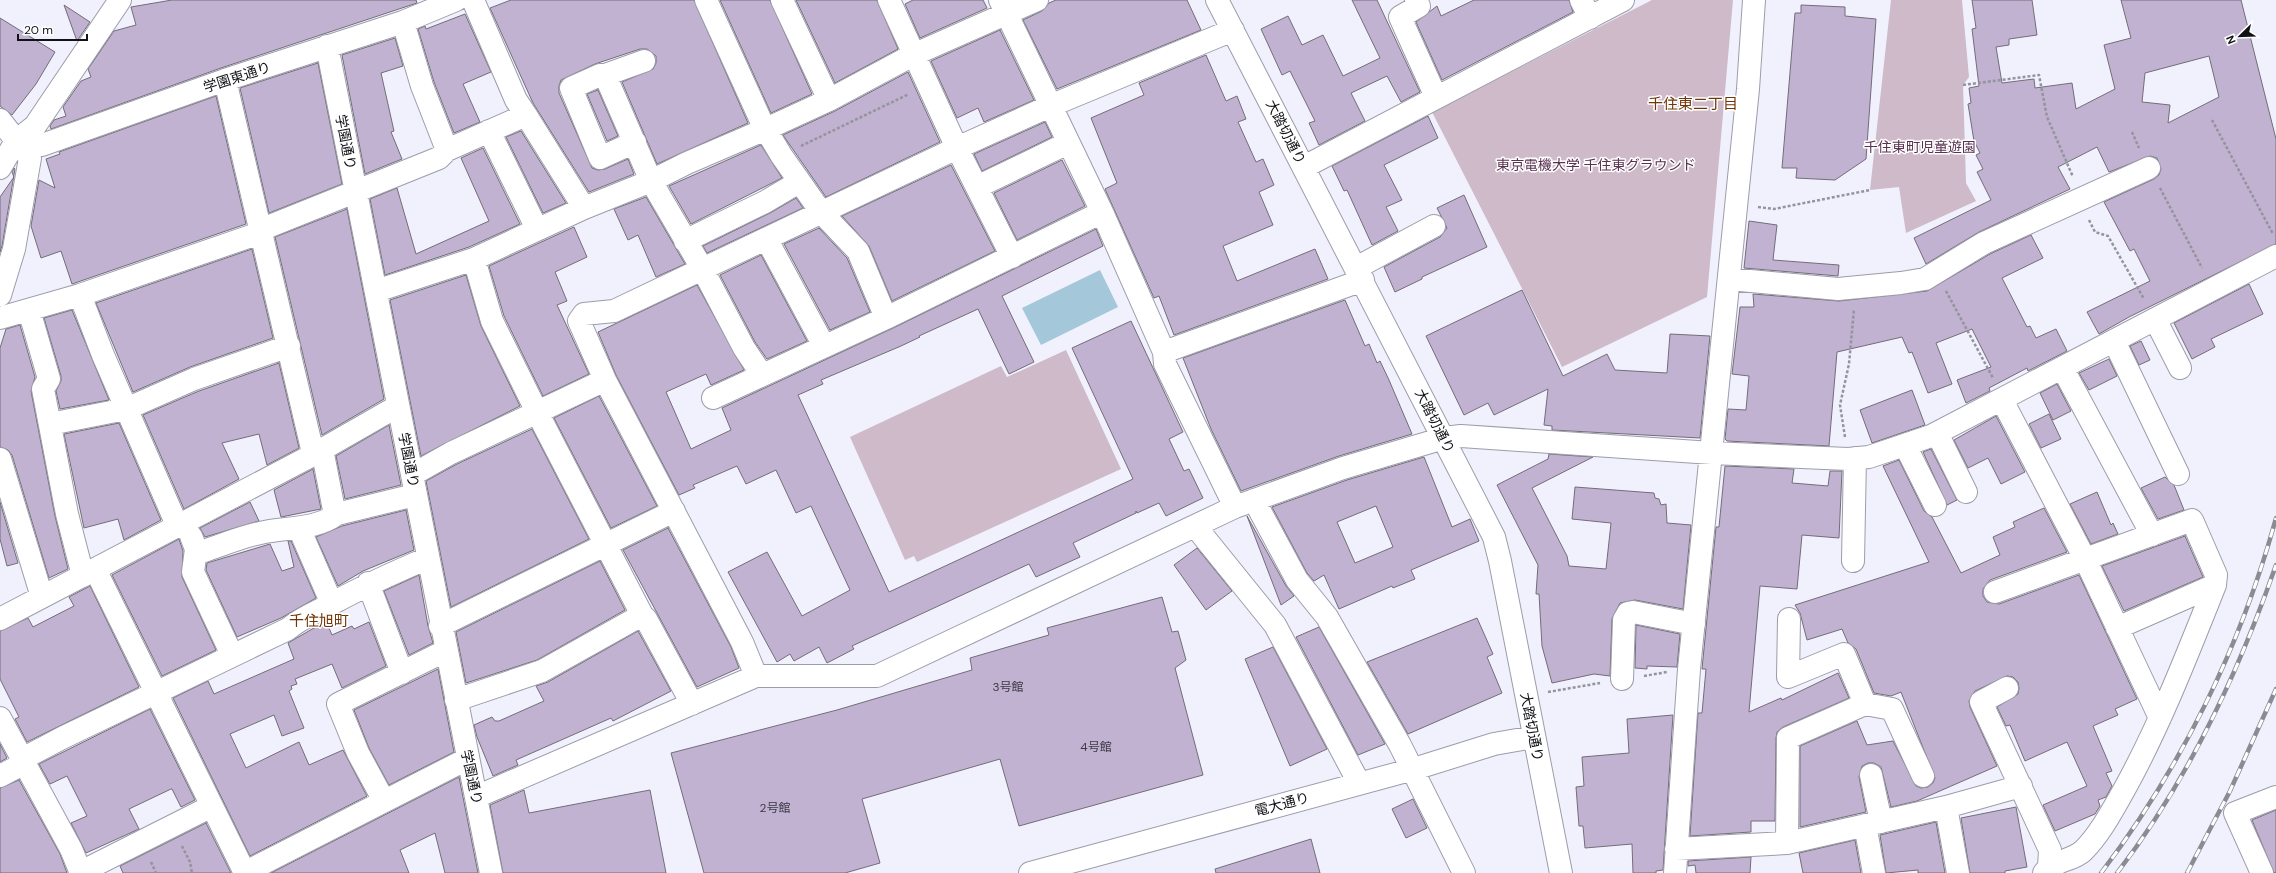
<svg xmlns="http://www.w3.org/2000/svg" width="2276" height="873" viewBox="0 0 2276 873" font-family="'DM Sans','Noto Sans JP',sans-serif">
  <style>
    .green { fill: #cebac9 }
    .water { fill: #a4c7da }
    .building { fill: #c2b2d1; stroke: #736d78; fill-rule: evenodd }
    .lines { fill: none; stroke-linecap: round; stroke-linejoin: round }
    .minor-casing { stroke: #9c9daa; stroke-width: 24 }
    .path { stroke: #93949d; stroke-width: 2.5; stroke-dasharray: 3 2; stroke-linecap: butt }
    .minor { stroke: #fff; stroke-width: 22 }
    .rail-casing { stroke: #8a8b93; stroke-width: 4.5 }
    .rail { stroke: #fff; stroke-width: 3; stroke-dasharray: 9; stroke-linecap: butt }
    .labels { text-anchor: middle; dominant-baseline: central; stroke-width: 3; stroke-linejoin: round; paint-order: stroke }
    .number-label { font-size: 12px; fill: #3d3a45 }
    .street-label { font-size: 14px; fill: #111216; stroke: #fff }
    .park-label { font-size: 14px; fill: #5a3152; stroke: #fff }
    .neighbourhood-label { font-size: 15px; fill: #713508; stroke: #fff }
  </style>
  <rect width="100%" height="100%" fill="#f0f1fd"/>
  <path class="green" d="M 1652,0 L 1733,0 L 1707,297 L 1562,367 L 1432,112 Z
    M 1891,0 L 1962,0 L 1969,77 L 1963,85 L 1966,183 L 1976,201 L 1906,233 L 1899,187 L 1870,190 Z
    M 1066,350 L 1121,469 L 917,562 L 914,556 L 905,560 L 850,437 L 1001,366 L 1007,377 Z"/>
  <path class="water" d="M 1100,270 L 1118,307 L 1041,345 L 1022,308 Z"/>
  <path class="building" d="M 172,0 L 416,0 L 417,3 L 221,68 L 51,129 L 50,126 L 54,120 L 66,116 L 63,107 L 81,81 L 91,77 L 88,69 L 114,31 L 136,25 L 131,7 Z
    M 511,0 L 694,0 L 748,123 L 657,164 L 622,82 L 653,69 L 656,63 L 656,56 L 647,49 L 640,49 L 595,64 L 561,80 L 559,86 L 559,93 L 592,168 L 598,170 L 605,169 L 628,159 L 634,174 L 589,192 L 533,103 L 490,8 Z
    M 720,0 L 770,0 L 812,94 L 771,113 Z
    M 796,0 L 877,0 L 898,49 L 835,83 Z
    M 913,0 L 983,0 L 987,8 L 920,38 L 905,4 Z
    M 1056,0 L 1187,0 L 1201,30 L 1057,89 L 1023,20 L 1042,11 L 1049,3 Z
    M 1352,0 L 1377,0 L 1420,92 L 1401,102 L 1387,76 L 1351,93 L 1365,121 L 1319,145 L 1309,123 L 1315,121 L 1290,71 L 1282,75 L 1261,29 L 1288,16 L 1302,45 L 1323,35 L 1343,76 L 1380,58 Z
    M 1474,0 L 1569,0 L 1573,12 L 1442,80 L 1416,22 L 1437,6 L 1441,16 Z
    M 1972,0 L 2032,0 L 2037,35 L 2009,39 L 2009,45 L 1996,47 L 2002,83 L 2034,79 L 2035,88 L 2072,83 L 2076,109 L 2115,89 L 2104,45 L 2131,38 L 2121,0 L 2241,0 L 2276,139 L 2276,244 L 2129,317 L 2099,334 L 2087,312 L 2150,281 L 2134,249 L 2130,251 L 2104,202 L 2154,179 L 2159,175 L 2161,169 L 2157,158 L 2150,156 L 2109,172 L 2097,147 L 2058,167 L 2070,189 L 1979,232 L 1926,264 L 1914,238 L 1991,200 L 1977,172 L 1983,169 L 1976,155 L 1980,153 L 1974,141 L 1968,104 L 1971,103 L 1969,88 L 1979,86 L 1972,29 L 1976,28 ZM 2209,56 L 2219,97 L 2168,123 L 2170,105 L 2142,102 L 2145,73 Z
    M 64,5 L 90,22 L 77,41 Z
    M 1801,5 L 1845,7 L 1845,16 L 1876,19 L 1866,159 L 1835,180 L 1796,178 L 1797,168 L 1782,168 L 1795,13 L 1801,13 Z
    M 465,14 L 491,72 L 463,84 L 480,122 L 454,133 L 434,82 L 418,29 L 425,26 L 426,29 Z
    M 0,18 L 55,52 L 36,84 L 12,115 L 0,106 Z
    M 1000,30 L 1034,100 L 984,122 L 978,108 L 957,118 L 931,61 Z
    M 395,38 L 403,66 L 381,73 L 394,131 L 391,132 L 402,159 L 365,174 L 342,55 Z
    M 1206,55 L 1226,101 L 1237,96 L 1246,119 L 1238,122 L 1256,162 L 1263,159 L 1274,185 L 1259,192 L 1273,225 L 1223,246 L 1237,281 L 1315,249 L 1328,279 L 1174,335 L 1159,296 L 1154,298 L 1105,189 L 1117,183 L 1091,118 L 1144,95 L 1139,83 Z
    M 318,63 L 342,184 L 269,213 L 240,88 Z
    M 908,72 L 940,142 L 826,197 L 783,135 L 835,111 Z
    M 598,90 L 618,136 L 607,141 L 587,94 Z
    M 216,96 L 246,224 L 72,284 L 61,251 L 41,258 L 31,226 L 39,180 L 55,188 L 46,159 L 60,154 L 59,152 Z
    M 1428,116 L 1438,138 L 1384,165 L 1402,200 L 1386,207 L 1398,231 L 1372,245 L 1347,190 L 1344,191 L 1332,166 Z
    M 1045,122 L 1052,137 L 982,171 L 974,154 Z
    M 521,131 L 566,203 L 543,213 L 506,137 Z
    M 761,145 L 782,178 L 691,224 L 669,186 Z
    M 483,148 L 520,224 L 469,247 L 385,275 L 370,199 L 397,188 L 416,254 L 489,221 L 461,158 Z
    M 1062,160 L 1085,206 L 1017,240 L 994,193 Z
    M 951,165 L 995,251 L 892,301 L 869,246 L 842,216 Z
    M 14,168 L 15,169 L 2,246 L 0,252 L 0,197 L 14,177 L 12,172 Z
    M 1464,195 L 1487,247 L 1422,277 L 1422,279 L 1395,292 L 1384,267 L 1440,237 L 1447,228 L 1437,208 Z
    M 646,197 L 685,264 L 656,277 L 638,235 L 628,240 L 614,209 Z
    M 796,198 L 803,208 L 707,253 L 703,246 L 770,213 Z
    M 347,209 L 384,399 L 322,435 L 275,237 Z
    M 1749,221 L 1777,225 L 1773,260 L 1839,265 L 1838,276 L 1744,268 Z
    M 574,227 L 587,257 L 555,272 L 567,301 L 557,305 L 589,374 L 543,396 L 504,316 L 489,266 Z
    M 819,228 L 847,258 L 870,312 L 830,330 L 784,244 Z
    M 1096,229 L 1103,246 L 1002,296 L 1034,362 L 1009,374 L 978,309 L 919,336 L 920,337 L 901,346 L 821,380 L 823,384 L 798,395 L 889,592 L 1133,479 L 1072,348 L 1131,321 L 1183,432 L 1169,439 L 1184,471 L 1189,469 L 1203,498 L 1166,516 L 1159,503 L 1137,513 L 1136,511 L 1136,513 L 1073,543 L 1080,557 L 1036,577 L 1029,564 L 852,646 L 854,649 L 827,663 L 819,647 L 794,661 L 790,654 L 777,662 L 728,572 L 767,552 L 802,616 L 850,590 L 811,506 L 796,513 L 776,470 L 746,484 L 737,466 L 693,485 L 695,488 L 679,495 L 616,375 L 598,332 L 697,285 L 744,370 L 711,385 L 706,374 L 666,392 L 691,449 L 731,430 L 722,408 L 891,329 Z
    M 2031,235 L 2043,258 L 2002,278 L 2027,327 L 2030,326 L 2036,338 L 2056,329 L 2067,351 L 2028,371 L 2027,368 L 1989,388 L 1990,391 L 1966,403 L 1957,380 L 1991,367 L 1972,329 L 1936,343 L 1952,384 L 1928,393 L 1912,352 L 1909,353 L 1902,337 L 1837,352 L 1829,446 L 1727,441 L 1725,439 L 1728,409 L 1746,410 L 1749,376 L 1732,374 L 1740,307 L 1754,307 L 1753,294 L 1839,301 L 1927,291 L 1990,254 Z
    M 252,249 L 273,338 L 190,367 L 133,392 L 96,303 Z
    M 761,255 L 807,341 L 767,359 L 755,342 L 720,275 Z
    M 466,275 L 481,326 L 520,406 L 421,456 L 390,300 Z
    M 2249,284 L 2263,314 L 2211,339 L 2215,347 L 2192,359 L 2174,323 Z
    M 1522,290 L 1563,376 L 1607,354 L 1615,370 L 1667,373 L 1670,334 L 1710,336 L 1700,438 L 1552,430 L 1552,426 L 1544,425 L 1548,389 L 1494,415 L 1488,403 L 1464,415 L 1426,336 Z
    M 1345,300 L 1365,346 L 1369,344 L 1377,363 L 1380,361 L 1389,380 L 1412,434 L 1339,456 L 1241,491 L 1211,429 L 1183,358 Z
    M 72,310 L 109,400 L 60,409 L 56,391 L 61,381 L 61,376 L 44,318 Z
    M 20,325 L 35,377 L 31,391 L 55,516 L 68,569 L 49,578 L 12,455 L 8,450 L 0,447 L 0,348 L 6,329 Z
    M 2141,341 L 2150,360 L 2139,365 L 2130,346 Z
    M 2109,359 L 2117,376 L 2089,390 L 2079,373 Z
    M 279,363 L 299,448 L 267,465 L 259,434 L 222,443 L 239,479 L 184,509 L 143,415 L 199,391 Z
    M 2057,384 L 2071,411 L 2053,420 L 2040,393 Z
    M 1912,390 L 1925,425 L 1872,443 L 1860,410 Z
    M 599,396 L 657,506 L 611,528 L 554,418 Z
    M 2049,414 L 2061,439 L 2041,448 L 2029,424 Z
    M 1996,416 L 2025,472 L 2001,484 L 1988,458 L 1968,468 L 1954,440 Z
    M 119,423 L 161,520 L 124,540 L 118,519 L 84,528 L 64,434 Z
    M 389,425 L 401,485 L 345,499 L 336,456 Z
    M 532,429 L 589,539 L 451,607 L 426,481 L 457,464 Z
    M 1931,449 L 1957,500 L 1947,505 L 1923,452 Z
    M 1549,454 L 1593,457 L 1532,488 L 1567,556 L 1569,566 L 1606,569 L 1611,523 L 1572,519 L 1575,487 L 1654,493 L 1655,498 L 1659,499 L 1661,505 L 1666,504 L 1667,523 L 1691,525 L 1683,609 L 1635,600 L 1620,603 L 1612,619 L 1610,676 L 1594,674 L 1552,683 L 1542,646 L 1539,594 L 1536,594 L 1538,565 L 1497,485 L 1548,459 Z
    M 1424,457 L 1452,527 L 1470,519 L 1479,541 L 1411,570 L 1415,579 L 1393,588 L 1392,586 L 1339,609 L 1324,575 L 1314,581 L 1307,573 L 1272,507 L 1347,480 ZM 1376,506 L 1393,547 L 1355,563 L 1337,522 Z
    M 1899,460 L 1924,511 L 1932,517 L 1961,573 L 2000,555 L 1993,537 L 2015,527 L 2013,522 L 2044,508 L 2067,552 L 1990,580 L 1983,589 L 1983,596 L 1987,602 L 1999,604 L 2079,575 L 2137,699 L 2115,709 L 2118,715 L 2093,726 L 2112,771 L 2106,773 L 2112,786 L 2106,797 L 2098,800 L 2100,806 L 2095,814 L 2055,831 L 2043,805 L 2087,786 L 2067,742 L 2025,761 L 2010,725 L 2006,726 L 1997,707 L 2018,694 L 2019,688 L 2018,682 L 2013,677 L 2007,676 L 1975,691 L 1969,701 L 1970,707 L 1997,766 L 1917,801 L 1891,807 L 1881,767 L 1874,763 L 1868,763 L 1862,766 L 1859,777 L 1866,812 L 1800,827 L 1800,746 L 1857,721 L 1867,745 L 1893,741 L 1916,786 L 1921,788 L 1928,787 L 1933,783 L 1935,778 L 1901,692 L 1891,696 L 1874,693 L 1856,649 L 1848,643 L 1842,629 L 1807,640 L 1800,613 L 1795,605 L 1929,562 L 1883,466 Z
    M 1725,466 L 1794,469 L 1792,483 L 1828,486 L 1830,471 L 1842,471 L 1839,538 L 1802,535 L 1797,589 L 1760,586 L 1749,712 L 1781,698 L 1782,700 L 1838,673 L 1849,698 L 1783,727 L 1777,732 L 1776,738 L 1775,821 L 1751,821 L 1751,832 L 1690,836 L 1698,713 L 1702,713 L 1706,669 L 1702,669 L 1716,527 L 1719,527 Z
    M 313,469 L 321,509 L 281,517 L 274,490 Z
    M 2165,477 L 2174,485 L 2184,510 L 2158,519 L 2141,488 Z
    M 2097,492 L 2111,525 L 2113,523 L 2118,534 L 2091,544 L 2070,504 Z
    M 0,502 L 18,563 L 7,566 L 0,539 Z
    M 250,502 L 259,521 L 205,537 L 200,528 Z
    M 406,510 L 414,550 L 363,571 L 338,586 L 316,537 L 342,526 Z
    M 1247,516 L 1286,586 L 1294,596 L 1281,605 Z
    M 668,528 L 731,647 L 739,668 L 697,687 L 623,550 Z
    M 2185,536 L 2203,577 L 2124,611 L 2102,566 Z
    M 179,539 L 183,551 L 182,577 L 216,650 L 162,676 L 112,575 Z
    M 288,541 L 291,541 L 316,598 L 281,618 L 237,637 L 206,570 L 207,563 L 270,544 L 282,571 L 294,567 Z
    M 1197,548 L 1232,591 L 1206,610 L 1174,565 Z
    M 600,561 L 625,610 L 537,660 L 466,683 L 456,632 Z
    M 419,575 L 428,626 L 433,643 L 409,655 L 384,591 Z
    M 90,586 L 139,687 L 27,742 L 15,719 L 19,717 L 0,679 L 0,631 L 28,618 L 33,627 L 74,606 L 69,597 Z
    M 1162,597 L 1172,632 L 1178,631 L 1186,660 L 1175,668 L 1203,775 L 1019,826 L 1000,759 L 862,799 L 880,863 L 845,873 L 704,873 L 671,753 L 837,710 L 972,670 L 970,658 L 1049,635 L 1047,628 Z
    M 1477,618 L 1493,654 L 1487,657 L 1502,693 L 1408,734 L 1367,662 Z
    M 326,621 L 332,635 L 352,626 L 354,629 L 369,622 L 386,666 L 342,688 L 332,664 L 295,679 L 297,684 L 291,686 L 292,689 L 289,691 L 304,728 L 282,736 L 274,715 L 230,734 L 246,768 L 299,742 L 309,765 L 343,750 L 367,796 L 250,856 L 173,698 L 208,681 L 214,694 L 294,659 L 288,643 Z
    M 1636,625 L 1680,634 L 1677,667 L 1647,666 L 1647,669 L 1635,668 Z
    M 1319,627 L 1385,744 L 1358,755 L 1296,637 Z
    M 638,631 L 671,691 L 613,721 L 611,718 L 516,760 L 518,765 L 493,776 L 477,737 L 474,725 L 492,717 L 495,721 L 499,721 L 544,701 L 536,686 L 548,682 Z
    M 1273,647 L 1327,749 L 1290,766 L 1245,659 Z
    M 438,669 L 454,752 L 389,785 L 369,748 L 354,710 Z
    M 150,709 L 195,800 L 181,807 L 172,789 L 171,789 L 129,809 L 139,829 L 86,853 L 71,823 L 87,816 L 67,776 L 50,784 L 39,764 Z
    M 1673,715 L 1663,870 L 1656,871 L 1656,873 L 1633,873 L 1632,844 L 1585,848 L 1583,826 L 1579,826 L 1576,787 L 1584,786 L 1582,757 L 1629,753 L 1627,719 Z
    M 0,744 L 7,758 L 0,762 Z
    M 459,777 L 478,873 L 445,873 L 435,833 L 400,850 L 409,873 L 271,873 Z
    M 19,780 L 60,854 L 67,873 L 0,873 L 0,788 Z
    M 524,790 L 529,813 L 650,790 L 666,873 L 503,873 L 490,805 Z
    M 1413,799 L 1427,828 L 1406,838 L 1392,809 Z
    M 2016,807 L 2027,867 L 2005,871 L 2005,873 L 1970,873 L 1961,818 Z
    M 2276,810 L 2276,873 L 2274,873 L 2252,820 Z
    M 1936,822 L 1945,873 L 1918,873 L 1918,870 L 1886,873 L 1880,835 Z
    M 206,823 L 231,873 L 123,873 L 120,866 Z
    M 1311,839 L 1320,873 L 1216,873 L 1215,869 Z
    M 1855,840 L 1861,873 L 1803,873 L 1799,853 Z
    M 1751,857 L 1750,873 L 1696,873 L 1695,865 L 1688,866 L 1688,861 Z"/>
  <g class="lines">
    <defs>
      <path id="minor" d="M 473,0 L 516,100 L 526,115
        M 706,0 L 762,123 L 781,155 L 821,212 L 858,251 L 886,318
        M 782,0 L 829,100
        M 889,0 L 957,148 L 1012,257
        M 1000,0 L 1102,212 L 1164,352 L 1165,364 L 1235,507
        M 1217,0 L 1494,537 L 1500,561 L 1561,873
        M 1416,0 L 1419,6 L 1400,17 L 1436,97
        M 1581,0 L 1590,18
        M 403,22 L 422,86 L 447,150
        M 327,46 L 491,873
        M 644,61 L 605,75 L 651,181 L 703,270 L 744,348 L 762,375
        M 605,75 L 600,75 L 571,88 L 600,158 L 635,142
        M 225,80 L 313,453
        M 0,120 L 30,158 L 14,249 L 0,295
        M 489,131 L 537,229
        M 16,141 L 42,145 L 225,80 L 403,22 L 456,0
        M 1304,167 L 1623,0
        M 0,168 L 16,141 L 35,126 L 120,0
        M 977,187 L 1068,143
        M 767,240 L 824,346
        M 685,241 L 765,202 L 799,182
        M 474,259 L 492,321 L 537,412 L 642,615 L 646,619 L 692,704
        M 1356,268 L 1434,226
        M 1729,279 L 1838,289 L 1901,283 L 1925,279 L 1984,243 L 2149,168
        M 376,291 L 474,259 L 584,208 L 651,181 L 687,163 L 766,129 L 829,100 L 913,55 L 1037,0
        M 80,295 L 103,355 L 177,525
        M 29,310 L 49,379 L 43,389 L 67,514 L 83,576
        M 0,318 L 80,295 L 257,234 L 265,228 L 439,158 L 447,150 L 526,115 L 584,208
        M 2155,319 L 2180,368
        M 2114,341 L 2178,474
        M 1164,352 L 1363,280
        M 2063,369 L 2152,535
        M 713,398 L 886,318 L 1102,212
        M 2002,400 L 2086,561 L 2160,718
        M 50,424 L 126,409 L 194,379 L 289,346
        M 1937,433 L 1966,492
        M 1905,445 L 1935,505
        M 322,449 L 334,510 L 337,514
        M 0,459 L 42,597
        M 412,475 L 451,453 L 605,380
        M 1254,500 L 1297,580 L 1327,617 L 1400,745 L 1464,873
        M 1195,526 L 1275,625 L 1359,783
        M 299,528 L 332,604
        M 191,536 L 196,549 L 193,572 L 232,655
        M 196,549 L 204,551 C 222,545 241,537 260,533 C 285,527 317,530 337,514 L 415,495
        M 1853,561 L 1855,458
        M 95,569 L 245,873
        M 368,583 L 402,673
        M 1995,592 L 2192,520 L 2216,575 L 2215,585 C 2187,655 2160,725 2124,790 C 2112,811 2100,834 2083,851 C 2072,861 2054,860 2044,873
        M 0,619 L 309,457 L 398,406
        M 1789,619 L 1788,677 L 1844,654 L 1865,704
        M 440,626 L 674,511
        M 2117,628 L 2215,585
        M 756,676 L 742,642 L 605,380 L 579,321 L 584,314 L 614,311 L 957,148 L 1050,106 L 1233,30
        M 1622,679 L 1624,620 L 1628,613 L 1633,612 L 1694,624
        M 2007,688 L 1981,702 L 2050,850 L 2049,867
        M 456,700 L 542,671 L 642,615
        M 0,718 L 71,849 L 81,873
        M 1871,775 L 1881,822
        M 0,776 L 19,766 L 28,756 L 62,738 L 288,629 C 302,617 317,612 333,603 C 364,586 395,572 428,558
        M 476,797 L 756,676 L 877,676 L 1235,507 L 1343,468 L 1444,438 L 1461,436 L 1712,453 L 1848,459 L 1869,457 L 1931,436 L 2276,256
        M 384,801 L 358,753 L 338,704 L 445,651
        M 1946,807 L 1958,873
        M 1865,825 L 1874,873
        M 1787,843 L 1788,738 L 1865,704 L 1892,709 L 1923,776
        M 1676,849 L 1787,843 L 1946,807 L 2021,786
        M 81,872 L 212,806
        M 244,873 L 467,759
        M 1030,873 L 1414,769 L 1494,744 L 1534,737
        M 1675,873 L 1689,669 L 1748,89 L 1754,0
        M 2262,873 L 2235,813 L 2276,797"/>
    </defs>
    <use href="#minor" class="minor-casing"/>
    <path class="path" d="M 1963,85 L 2039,75 L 2047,117 L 2073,177
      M 2212,120 L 2273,234
      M 2132,132 L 2139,148
      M 801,146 L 909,94
      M 2160,188 L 2202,268
      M 1758,207 L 1774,209 L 1870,190
      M 2089,220 L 2095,232 L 2108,236 L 2144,299
      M 1946,291 L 1993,378
      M 1845,437 L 1840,405 L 1849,364 L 1854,309
      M 1644,676 L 1667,672
      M 1548,692 L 1600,683
      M 182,846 L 190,862 L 192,873
      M 151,862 L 156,873"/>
    <use href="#minor" class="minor"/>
    <defs>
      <path id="rail" d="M 2101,873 C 2181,768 2241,646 2276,518
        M 2117,873 C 2188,781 2238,674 2276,565
        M 2187,873 L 2230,791 L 2276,689"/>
    </defs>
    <use href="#rail" class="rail-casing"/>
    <use href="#rail" class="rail"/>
  </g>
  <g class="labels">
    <g class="number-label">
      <text x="1008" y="687">3号館</text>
      <text x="1096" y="747">4号館</text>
      <text x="775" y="808">2号館</text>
    </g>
    <g class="street-label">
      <text transform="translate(237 77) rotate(-18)">学園東通り</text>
      <text transform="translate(1286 132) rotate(63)">大踏切通り</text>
      <text transform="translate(346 142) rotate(79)">学園通り</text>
      <text transform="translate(1435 421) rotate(63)">大踏切通り</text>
      <text transform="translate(409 460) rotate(79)">学園通り</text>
      <text transform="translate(1532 727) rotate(79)">大踏切通り</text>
      <text transform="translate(472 777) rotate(78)">学園通り</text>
      <text transform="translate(1282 804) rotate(-15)">電大通り</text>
    </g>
    <g class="park-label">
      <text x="1920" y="147">千住東町児童遊園</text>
      <text x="1596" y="165">東京電機大学 千住東グラウンド</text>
    </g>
    <g class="neighbourhood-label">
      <text x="1693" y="104">千住東二丁目</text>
      <text x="319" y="621">千住旭町</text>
    </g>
  </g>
  <g transform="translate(2240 36) rotate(247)" stroke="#ffffff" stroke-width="3" paint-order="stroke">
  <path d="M0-3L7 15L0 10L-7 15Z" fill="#111216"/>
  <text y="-6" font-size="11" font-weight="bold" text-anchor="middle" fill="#111216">N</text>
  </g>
  <path d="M18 34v6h69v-6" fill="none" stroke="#111216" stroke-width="2"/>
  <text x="24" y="34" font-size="12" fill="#111216" stroke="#ffffff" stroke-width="3" paint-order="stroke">20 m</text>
</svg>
